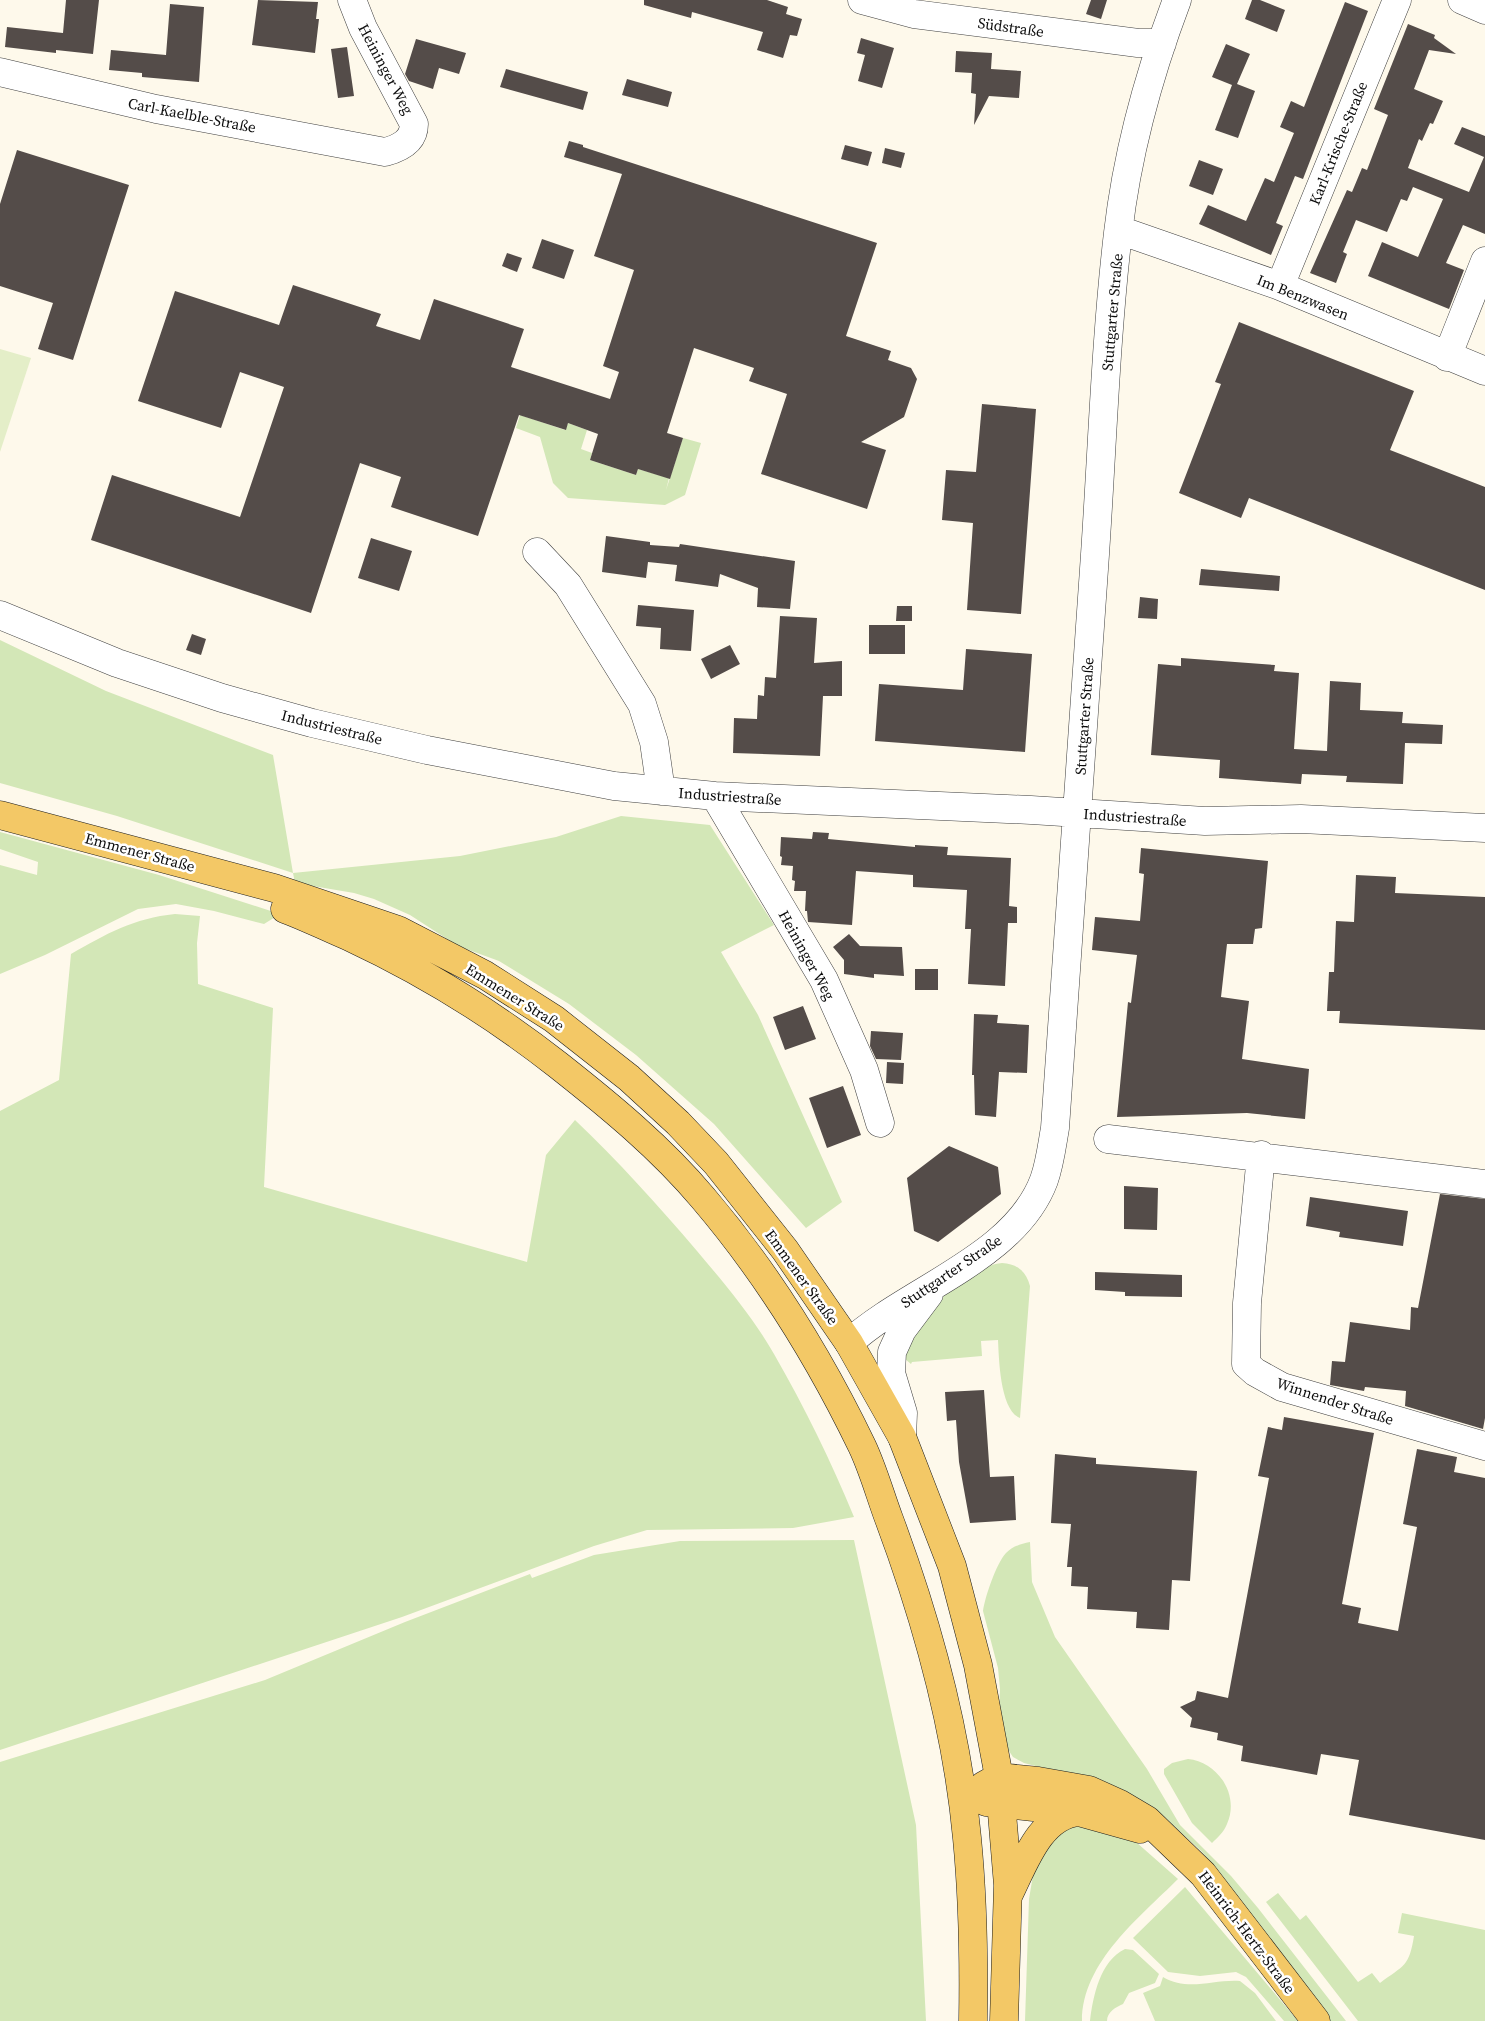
<svg xmlns="http://www.w3.org/2000/svg" width="1485" height="2021" viewBox="0 0 1485 2021" font-family="'Source Serif 4',serif">
  <style>
    .green { fill: #d3e7b7 }
    .pitch { fill: #e4eec8 }
    .building { fill: #544c49 }
    .lines { fill: none; stroke-linecap: round; stroke-linejoin: round }
    .minor-casing { stroke: #3f3f3f; stroke-width: 29 }
    .major-casing { stroke: #1d1d1d; stroke-width: 29 }
    .minor { stroke: #fff; stroke-width: 28 }
    .major { stroke: #f3c866; stroke-width: 28 }
    .labels { text-anchor: middle; dominant-baseline: central; stroke-width: 5; stroke-linejoin: round; paint-order: stroke }
    .street-label { font-size: 15px; fill: #0c0c0c; stroke: #fff }
  </style>
  <rect width="100%" height="100%" fill="#fef9eb"/>
  <path class="green" d="M 520,415 L 565,430 L 568,423 L 587,430 L 581,449 L 592,453 L 590,460 L 636,475 L 638,469 L 669,478 L 666,490 L 683,438 L 701,443 L 685,495 L 665,505 L 568,498 L 553,483 L 540,437 L 516,428 Z
    M 0,640 L 106,691 L 273,755 L 293,873 L 460,856 L 556,837 L 621,816 L 710,825 L 774,925 L 721,952 L 758,1015 L 842,1202 L 806,1228 L 714,1124 L 636,1055 L 569,1004 L 499,961 L 458,946 L 410,915 L 374,899 L 354,893 L 295,883 L 293,873 L 117,816 L 0,783 Z
    M 0,832 L 159,875 L 280,914 L 264,924 L 214,911 L 176,904 L 138,909 L 45,955 L 0,974 L 0,865 L 37,875 L 38,862 L 0,849 Z
    M 175,914 L 200,916 L 197,943 L 198,984 L 273,1008 L 264,1187 L 527,1262 L 546,1155 L 575,1120 C 618,1161 658,1205 697,1251 C 724,1283 753,1317 774,1354 C 804,1406 831,1461 854,1517 L 793,1528 L 647,1530 L 594,1546 L 402,1617 L 0,1750 L 0,1111 L 59,1080 L 71,954 C 106,934 134,918 175,914 Z
    M 1002,1263 C 1017,1264 1026,1271 1030,1286 L 1020,1418 C 1000,1410 999,1359 998,1340 L 981,1341 L 982,1356 L 912,1362 L 911,1364 L 905,1359 C 913,1322 962,1267 1002,1263 Z
    M 854,1540 L 916,1825 L 926,2021 L 0,2021 L 0,1762 L 265,1680 L 405,1622 L 530,1574 L 532,1578 L 594,1555 L 680,1541 Z
    M 1030,1542 L 1032,1582 L 1055,1637 L 1147,1769 L 1180,1825 L 1231,1876 L 1258,1908 L 1346,2021 L 1328,2021 L 1219,1871 L 1201,1851 L 1159,1812 L 1047,1769 L 1024,1763 L 1013,1757 L 1005,1745 L 999,1712 L 1000,1689 L 998,1668 L 983,1611 C 985,1597 996,1564 1006,1553 C 1013,1546 1021,1544 1030,1542 Z
    M 1188,1759 C 1218,1762 1240,1795 1227,1824 C 1224,1832 1218,1837 1212,1843 L 1192,1823 L 1164,1774 L 1164,1769 L 1172,1763 Z
    M 1079,1825 L 1114,1832 L 1136,1842 L 1178,1879 C 1140,1917 1082,1962 1082,2021 L 1025,2021 L 1029,1899 L 1034,1869 L 1059,1829 Z
    M 1185,1887 L 1298,2021 L 1284,2021 L 1246,1977 L 1236,1972 L 1200,1976 L 1168,1972 L 1133,1938 Z
    M 1278,1893 L 1300,1920 L 1306,1915 L 1358,1982 L 1372,1973 L 1380,1983 C 1404,1965 1409,1967 1414,1936 L 1398,1933 L 1402,1913 L 1485,1930 L 1485,2021 L 1358,2021 L 1266,1902 Z
    M 1125,1949 L 1133,1950 L 1159,1974 L 1155,1983 L 1129,1993 L 1123,2004 C 1116,2007 1107,2012 1107,2021 L 1090,2021 C 1093,1996 1100,1961 1125,1949 Z
    M 1163,1977 C 1188,1992 1214,1979 1240,1981 L 1255,1993 L 1276,2021 L 1155,2021 L 1143,1993 L 1160,1986 Z"/>
  <path class="pitch" d="M 0,349 L 31,358 L 0,452 Z"/>
  <path class="building" d="M 66,0 L 99,0 L 93,54 L 56,50 L 56,53 L 5,47 L 7,27 L 63,33 Z
    M 258,0 L 318,2 L 316,19 L 319,19 L 315,53 L 252,45 Z
    M 644,0 L 767,0 L 788,7 L 786,14 L 802,19 L 797,36 L 790,35 L 783,58 L 757,50 L 763,32 L 692,12 L 691,18 L 644,5 Z
    M 1091,0 L 1107,0 L 1101,19 L 1086,14 Z
    M 1252,0 L 1260,0 L 1285,10 L 1277,32 L 1245,19 Z
    M 1345,2 L 1368,11 L 1303,179 L 1295,176 L 1276,223 L 1283,226 L 1271,255 L 1199,224 L 1208,205 L 1246,221 L 1265,178 L 1274,182 L 1294,133 L 1280,127 L 1291,101 L 1304,107 Z
    M 170,4 L 204,7 L 199,82 L 142,77 L 142,73 L 109,70 L 111,50 L 166,55 Z
    M 1408,24 L 1435,35 L 1434,38 L 1456,54 L 1429,50 L 1414,89 L 1443,101 L 1433,124 L 1430,123 L 1422,141 L 1419,139 L 1408,168 L 1469,192 L 1484,157 L 1454,144 L 1462,127 L 1485,136 L 1485,234 L 1463,225 L 1446,263 L 1464,270 L 1449,309 L 1368,276 L 1382,242 L 1418,257 L 1443,199 L 1413,187 L 1407,201 L 1401,199 L 1387,232 L 1356,220 L 1343,252 L 1347,254 L 1336,283 L 1310,273 L 1347,190 L 1352,192 L 1362,168 L 1367,170 L 1388,115 L 1374,109 Z
    M 861,38 L 894,48 L 882,88 L 858,81 L 865,55 L 857,53 Z
    M 416,39 L 466,53 L 459,74 L 439,68 L 433,89 L 409,81 L 405,74 Z
    M 1226,44 L 1250,54 L 1237,84 L 1255,91 L 1238,138 L 1215,130 L 1232,85 L 1212,77 Z
    M 347,47 L 354,96 L 338,98 L 331,49 Z
    M 956,51 L 992,53 L 991,69 L 1021,71 L 1019,98 L 989,96 L 974,125 L 976,94 L 971,93 L 972,73 L 955,72 Z
    M 506,69 L 588,92 L 583,110 L 500,87 Z
    M 627,79 L 672,92 L 668,107 L 622,95 Z
    M 569,141 L 583,145 L 583,147 L 877,243 L 846,336 L 891,351 L 888,360 L 911,368 L 917,379 L 904,417 L 861,442 L 886,450 L 867,509 L 761,474 L 787,394 L 749,381 L 754,368 L 694,348 L 667,433 L 683,438 L 670,479 L 638,469 L 636,475 L 590,460 L 598,434 L 568,423 L 566,430 L 519,415 L 478,536 L 391,507 L 401,477 L 360,463 L 311,613 L 91,540 L 112,475 L 240,517 L 284,387 L 240,372 L 221,428 L 138,401 L 175,291 L 279,325 L 293,285 L 381,314 L 376,326 L 420,340 L 434,299 L 524,329 L 511,367 L 610,399 L 619,372 L 603,366 L 634,270 L 594,256 L 622,174 L 564,157 Z
    M 845,145 L 872,152 L 868,166 L 841,159 Z
    M 885,148 L 905,153 L 901,168 L 882,163 Z
    M 17,150 L 129,185 L 73,360 L 38,349 L 53,303 L 0,286 L 0,204 Z
    M 1199,160 L 1223,169 L 1213,195 L 1189,186 Z
    M 542,239 L 574,250 L 564,279 L 532,268 Z
    M 507,253 L 522,258 L 517,272 L 502,266 Z
    M 1239,322 L 1414,391 L 1390,450 L 1485,487 L 1485,590 L 1249,498 L 1241,518 L 1179,493 L 1221,384 L 1215,382 Z
    M 982,404 L 1036,409 L 1021,614 L 967,610 L 973,523 L 942,520 L 946,470 L 976,472 Z
    M 606,536 L 650,542 L 650,545 L 679,547 L 680,544 L 795,561 L 790,609 L 757,607 L 758,588 L 720,574 L 718,587 L 675,581 L 677,565 L 648,562 L 646,578 L 602,572 Z
    M 371,538 L 412,551 L 399,591 L 358,578 Z
    M 1201,569 L 1280,576 L 1279,591 L 1199,585 Z
    M 1140,597 L 1158,599 L 1157,619 L 1138,618 Z
    M 638,605 L 694,610 L 691,651 L 660,649 L 661,628 L 636,626 Z
    M 897,606 L 912,606 L 912,621 L 896,621 Z
    M 780,616 L 817,618 L 814,663 L 842,661 L 842,696 L 823,696 L 820,756 L 733,753 L 734,718 L 757,719 L 758,695 L 764,696 L 765,677 L 776,678 Z
    M 869,625 L 905,625 L 905,654 L 869,654 Z
    M 192,634 L 206,639 L 201,655 L 186,650 Z
    M 730,645 L 740,664 L 711,679 L 701,659 Z
    M 966,649 L 1032,654 L 1025,752 L 875,741 L 879,684 L 963,690 Z
    M 1181,658 L 1275,665 L 1274,671 L 1299,673 L 1294,749 L 1327,751 L 1330,681 L 1361,683 L 1360,710 L 1403,712 L 1402,723 L 1443,725 L 1442,744 L 1405,743 L 1403,784 L 1346,782 L 1347,776 L 1302,774 L 1301,784 L 1219,778 L 1220,760 L 1151,755 L 1158,664 L 1181,666 Z
    M 813,832 L 829,833 L 828,839 L 915,847 L 915,845 L 948,847 L 947,855 L 1011,858 L 1009,906 L 1017,907 L 1017,923 L 1008,923 L 1005,986 L 968,984 L 971,929 L 965,929 L 967,890 L 913,887 L 913,875 L 856,871 L 852,925 L 808,922 L 807,911 L 805,911 L 806,891 L 794,891 L 795,881 L 792,880 L 793,866 L 781,865 L 782,857 L 780,856 L 781,837 L 812,839 Z
    M 1141,848 L 1268,861 L 1262,928 L 1255,929 L 1253,944 L 1227,944 L 1221,997 L 1249,1001 L 1242,1059 L 1309,1069 L 1305,1119 L 1247,1113 L 1117,1117 L 1128,1002 L 1131,1003 L 1137,955 L 1092,950 L 1095,917 L 1140,921 L 1144,874 L 1139,873 Z
    M 1356,875 L 1396,877 L 1395,893 L 1485,897 L 1485,1030 L 1339,1023 L 1340,1011 L 1327,1011 L 1329,972 L 1334,972 L 1336,921 L 1354,922 Z
    M 849,934 L 860,946 L 902,947 L 904,976 L 874,974 L 874,978 L 844,974 L 844,960 L 833,947 Z
    M 915,969 L 938,969 L 938,990 L 915,990 Z
    M 803,1006 L 816,1039 L 785,1050 L 773,1017 Z
    M 974,1014 L 998,1015 L 997,1023 L 1029,1025 L 1027,1073 L 999,1072 L 996,1117 L 975,1115 L 974,1075 L 972,1075 Z
    M 871,1031 L 903,1033 L 901,1060 L 876,1059 L 870,1046 Z
    M 887,1062 L 904,1063 L 903,1084 L 886,1083 Z
    M 843,1086 L 861,1135 L 827,1148 L 809,1098 Z
    M 949,1146 L 998,1167 L 1001,1194 L 938,1242 L 914,1231 L 907,1178 Z
    M 1124,1186 L 1158,1188 L 1157,1230 L 1124,1229 Z
    M 1440,1194 L 1485,1199 L 1485,1418 L 1483,1429 L 1405,1406 L 1406,1391 L 1365,1387 L 1364,1391 L 1330,1385 L 1332,1361 L 1345,1362 L 1350,1322 L 1410,1330 L 1411,1307 L 1418,1308 Z
    M 1310,1197 L 1408,1211 L 1403,1246 L 1339,1237 L 1340,1232 L 1306,1226 Z
    M 1095,1272 L 1182,1275 L 1182,1297 L 1125,1296 L 1125,1292 L 1095,1290 Z
    M 984,1390 L 990,1477 L 1014,1476 L 1016,1520 L 970,1523 L 959,1462 L 956,1420 L 947,1421 L 945,1392 Z
    M 1284,1417 L 1374,1433 L 1342,1604 L 1361,1608 L 1358,1623 L 1398,1631 L 1417,1527 L 1403,1524 L 1417,1449 L 1457,1457 L 1454,1472 L 1485,1478 L 1485,1840 L 1349,1815 L 1359,1760 L 1321,1754 L 1317,1775 L 1241,1761 L 1243,1746 L 1217,1740 L 1218,1733 L 1190,1727 L 1192,1718 L 1180,1707 L 1195,1700 L 1197,1691 L 1228,1698 L 1269,1478 L 1258,1476 L 1268,1427 L 1282,1430 Z
    M 1055,1454 L 1096,1458 L 1096,1464 L 1197,1471 L 1190,1581 L 1172,1580 L 1169,1630 L 1136,1628 L 1137,1612 L 1087,1609 L 1088,1587 L 1071,1586 L 1072,1567 L 1067,1567 L 1071,1524 L 1051,1523 Z"/>
  <g class="lines">
    <defs>
      <path id="minor" d="M 862,0 L 914,14 L 1138,43 L 1162,43
        M 1462,0 L 1485,10
        M 0,72 L 156,109 L 385,152 C 400,148 414,141 414,124 L 363,28 L 352,0
        M 1119,230 L 1280,286 L 1485,371
        M 1280,286 L 1397,0
        M 1447,357 L 1485,261
        M 537,552 L 568,585 L 642,704 L 654,742 L 661,791
        M 0,615 L 117,663 L 222,698 L 312,723 L 427,750 L 614,786 L 715,796 L 1031,810 L 1205,821 L 1301,819 L 1485,828
        M 715,796 L 824,980 L 864,1070 L 880,1123
        M 1108,1139 L 1485,1184
        M 1261,1155 L 1247,1303 L 1246,1364 L 1255,1372 L 1282,1387 L 1485,1446
        M 849,1343 C 908,1289 1015,1258 1044,1180 C 1050,1163 1052,1145 1055,1128 C 1067,941 1082,755 1094,569 C 1102,457 1105,344 1118,233 C 1127,154 1149,74 1177,0
        M 902,1437 L 903,1413 L 891,1373 L 892,1352 L 902,1330 L 929,1294"/>
      <path id="major" d="M 0,815 L 274,888 L 398,930 L 485,975 L 554,1019 L 629,1078 L 678,1123 L 716,1163 L 785,1250 L 849,1343 L 902,1437 L 952,1566 L 978,1665 L 999,1777 L 1008,1885 L 1004,2021
        M 285,909 C 307,917 328,928 350,937 C 425,972 493,1014 558,1065 C 610,1106 661,1148 703,1198 C 766,1272 820,1359 862,1446 C 873,1469 880,1495 889,1519 C 927,1621 957,1730 967,1838 C 973,1899 974,1960 973,2021
        M 983,1786 L 999,1777 L 1038,1781 L 1089,1790 L 1120,1804 L 1147,1820 L 1203,1874 L 1316,2021
        M 986,1802 L 1079,1812 L 1140,1829
        M 1009,1894 C 1024,1864 1040,1815 1079,1812"/>
    </defs>
    <use href="#minor" class="minor-casing"/>
    <use href="#major" class="major-casing"/>
    <use href="#minor" class="minor"/>
    <use href="#major" class="major"/>
  </g>
  <g class="labels">
    <g class="street-label">
      <text transform="translate(1011 27) rotate(8)">Südstraße</text>
      <text transform="translate(386 69) rotate(62)">Heininger Weg</text>
      <text transform="translate(192 115) rotate(11)">Carl-Kaelble-Straße</text>
      <text transform="translate(1338 143) rotate(-68)">Karl-Krische-Straße</text>
      <text transform="translate(1303 297) rotate(22)">Im Benzwasen</text>
      <text transform="translate(1112 312) rotate(-85)">Stuttgarter Straße</text>
      <text transform="translate(1084 716) rotate(-86)">Stuttgarter Straße</text>
      <text transform="translate(332 727) rotate(14)">Industriestraße</text>
      <text transform="translate(730 796) rotate(4)">Industriestraße</text>
      <text transform="translate(1135 817) rotate(4)">Industriestraße</text>
      <text transform="translate(140 852) rotate(15)">Emmener Straße</text>
      <text transform="translate(807 955) rotate(61)">Heininger Weg</text>
      <text transform="translate(515 997) rotate(32)">Emmener Straße</text>
      <text transform="translate(951 1271) rotate(-34)">Stuttgarter Straße</text>
      <text transform="translate(802 1277) rotate(54)">Emmener Straße</text>
      <text transform="translate(1335 1401) rotate(18)">Winnender Straße</text>
      <text transform="translate(1247 1932) rotate(53)">Heinrich-Hertz-Straße</text>
    </g>
  </g>
</svg>
